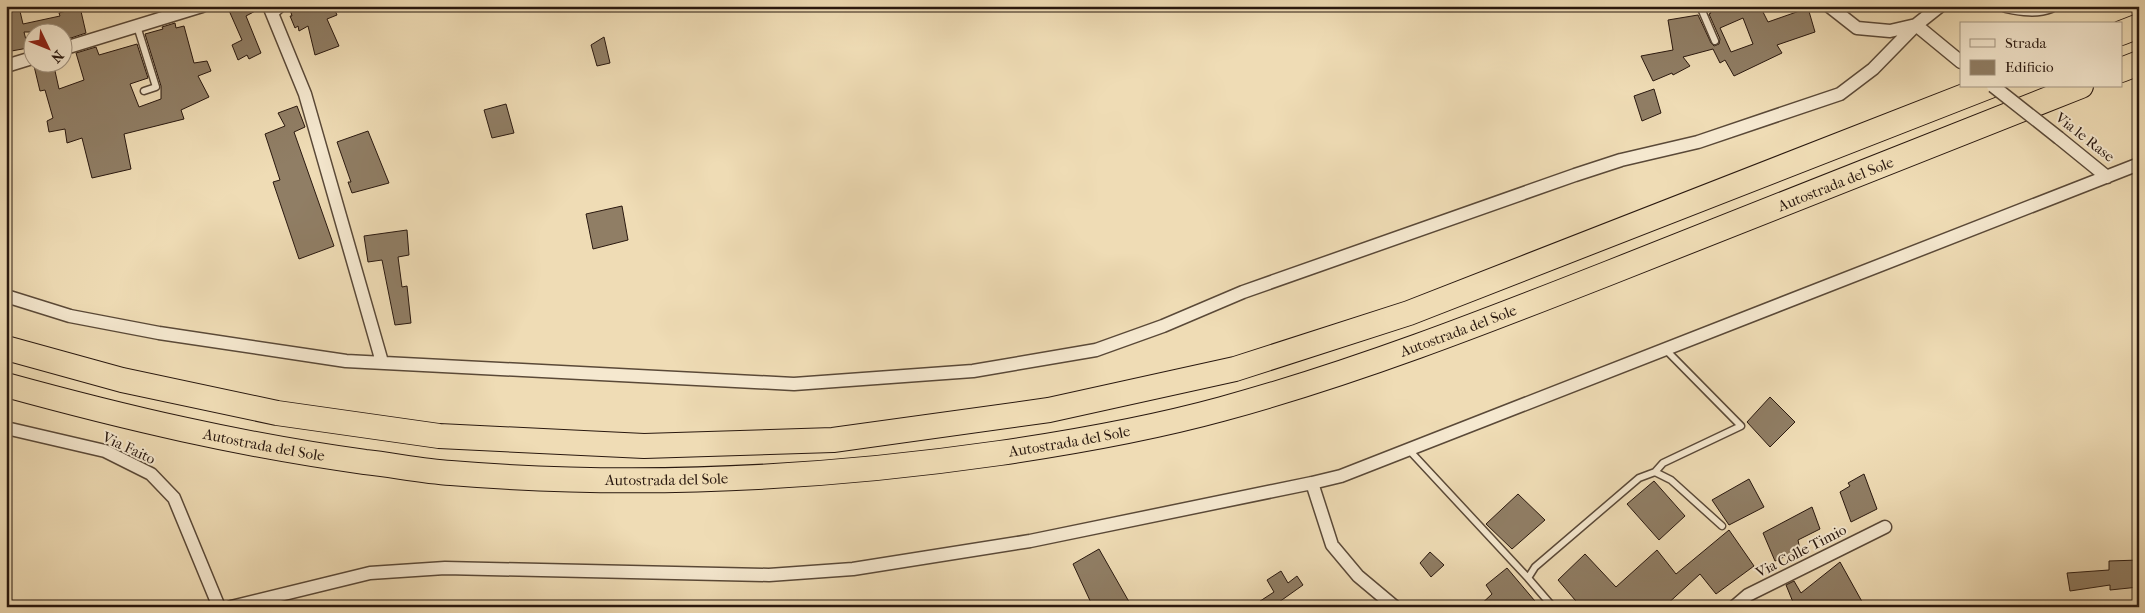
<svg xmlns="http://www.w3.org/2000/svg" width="2145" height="613" viewBox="0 0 2145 613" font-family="'IM FELL French Canon',serif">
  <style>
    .building { fill: #907e65; stroke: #29180f; fill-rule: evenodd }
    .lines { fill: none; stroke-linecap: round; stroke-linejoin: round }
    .lane-casing { stroke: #5a4938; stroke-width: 9 }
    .street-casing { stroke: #5a4938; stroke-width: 15 }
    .highway-casing { stroke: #29180f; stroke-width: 26 }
    .lane { stroke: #f5e8cf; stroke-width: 6 }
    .street { stroke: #f5e8cf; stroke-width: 12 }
    .highway { stroke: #efdcb5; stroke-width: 24 }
    .street-bridge-casing { stroke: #5a4938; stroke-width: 15; stroke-linecap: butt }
    .street-bridge { stroke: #f5e8cf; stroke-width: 12 }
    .labels { text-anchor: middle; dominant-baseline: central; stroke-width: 4; stroke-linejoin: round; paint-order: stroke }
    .street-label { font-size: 15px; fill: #29180f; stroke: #f5e8cf }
  </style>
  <rect width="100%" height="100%" fill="#efdcb5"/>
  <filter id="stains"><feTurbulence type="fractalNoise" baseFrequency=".004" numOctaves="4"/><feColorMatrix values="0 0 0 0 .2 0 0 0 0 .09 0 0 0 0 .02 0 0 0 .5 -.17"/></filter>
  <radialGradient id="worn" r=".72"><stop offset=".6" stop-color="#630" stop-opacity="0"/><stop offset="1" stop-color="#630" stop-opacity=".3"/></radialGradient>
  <path class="building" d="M 227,6 L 261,6 L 261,8 L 246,16 L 261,53 L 249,59 L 247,55 L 238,60 L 232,45 L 242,40 Z
    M 289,6 L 333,6 L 337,15 L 327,19 L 339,46 L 315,55 L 308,26 L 299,31 L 298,26 L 295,28 L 290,16 L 292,16 Z
    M 1708,6 L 1772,6 L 1762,10 L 1768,22 L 1808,8 L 1815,32 L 1777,45 L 1782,53 L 1734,76 L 1725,60 L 1720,63 L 1713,49 L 1683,57 L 1690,66 L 1673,75 L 1672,73 L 1653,81 L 1641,56 L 1673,50 L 1668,20 L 1698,15 L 1711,43 L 1714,46 L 1719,44 L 1720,39 L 1709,14 L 1711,13 ZM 1743,18 L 1753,44 L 1731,52 L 1720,28 Z
    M 19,7 L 23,24 L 60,16 L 59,13 L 80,7 L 86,33 L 71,38 L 66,37 L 65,32 L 24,32 L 28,48 L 6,52 L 6,10 Z
    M 175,23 L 176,28 L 184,26 L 194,63 L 207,61 L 211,71 L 198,76 L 209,97 L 181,110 L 184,119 L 124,134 L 131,169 L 92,178 L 82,138 L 67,143 L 65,129 L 49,132 L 47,121 L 53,118 L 45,90 L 40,91 L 34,66 L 53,62 L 59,89 L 84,80 L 76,53 L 96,47 L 99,55 L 137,44 L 148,78 L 130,84 L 139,107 L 161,99 L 161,86 L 145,34 L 163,29 L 162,27 Z
    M 604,37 L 610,63 L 597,66 L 591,45 Z
    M 1654,89 L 1661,113 L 1642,121 L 1634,96 Z
    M 506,104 L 514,133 L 492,138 L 484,110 Z
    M 297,106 L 305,127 L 294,132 L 334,246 L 299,259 L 273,182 L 280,180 L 265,134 L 285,126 L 278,113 Z
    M 368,131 L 389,183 L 352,193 L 348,182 L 351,182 L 337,142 Z
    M 622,206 L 628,240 L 593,249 L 586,214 Z
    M 407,230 L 409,255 L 398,257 L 402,287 L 407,286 L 411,323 L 395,325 L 382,260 L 368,262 L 364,236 Z
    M 1770,397 L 1795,422 L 1770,447 L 1747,422 Z
    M 1864,474 L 1877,509 L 1851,522 L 1840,492 L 1850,486 L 1848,483 Z
    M 1749,479 L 1764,507 L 1729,525 L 1712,500 Z
    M 1654,481 L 1685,516 L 1659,540 L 1627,504 Z
    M 1518,494 L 1545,520 L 1512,549 L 1486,524 Z
    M 1812,507 L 1820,529 L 1798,540 L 1800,550 L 1775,561 L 1763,533 Z
    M 1729,530 L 1754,566 L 1716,594 L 1700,574 L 1664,607 L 1581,607 L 1558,580 L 1585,554 L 1616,587 L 1657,550 L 1676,574 Z
    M 1099,549 L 1132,607 L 1093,607 L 1073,564 Z
    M 1430,552 L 1444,565 L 1431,577 L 1420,563 Z
    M 2139,560 L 2139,587 L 2110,590 L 2110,585 L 2070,591 L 2067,573 L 2109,570 L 2109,561 Z
    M 1840,562 L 1865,607 L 1795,607 L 1786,585 L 1794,581 L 1801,593 Z
    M 1507,568 L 1540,607 L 1478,607 L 1492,594 L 1486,585 Z
    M 1281,571 L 1288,583 L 1297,576 L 1303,585 L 1272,607 L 1251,607 L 1274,592 L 1267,580 Z"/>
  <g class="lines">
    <defs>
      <path id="lane" d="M 1700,6 L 1715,41
        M 273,16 L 284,6
        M 137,26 L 156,87 L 144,91
        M 1409,450 L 1528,578
        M 1655,472 L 1663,463 L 1741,426 L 1665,349
        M 1553,607 L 1528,578 L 1535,567 L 1639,478 L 1655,472 L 1671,480 L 1722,526"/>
      <path id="street" d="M 269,6 L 305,94 L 382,362
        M 1829,6 L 1857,28 L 1890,31 L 1916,25
        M 2006,6 C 2021,9 2036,12 2051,6
        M 1916,25 L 1961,62
        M 62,49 L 202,6
        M 6,66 L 32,58
        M 2059,138 L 2107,177
        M 6,296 L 70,316 L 159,333 L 346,361 L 794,384 L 973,371 L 1096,350 L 1163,326 L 1243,292 L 1575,175 L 1621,160 L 1698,142 L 1840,94 L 1873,69 L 1916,25 L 1940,6
        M 6,428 L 105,451 L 151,474 L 174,498 L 219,607
        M 1312,483 L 1332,545 L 1358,576 L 1395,607
        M 231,607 L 370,573 L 445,568 L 769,575 L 853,569 L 1030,541 L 1312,483 L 1341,476 L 2139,164
        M 1734,607 L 1748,595 L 1885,527"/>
      <g id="highway">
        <path d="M 2121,33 L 2139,26"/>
        <path d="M 2121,70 L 2139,63"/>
        <path d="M 6,348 L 122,380 L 277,413 L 439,436 L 644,446 L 833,440 L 1049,410 L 1235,369 L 1409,313 L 1990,86"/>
        <path id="s1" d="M 6,385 C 126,418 241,445 365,462 C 393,465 422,471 451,473 C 633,488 819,479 1000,453 C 1075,442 1149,429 1222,409 C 1354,373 1482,323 1609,273 C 1767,212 1924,149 2081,86"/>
      </g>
    </defs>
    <use href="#lane" class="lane-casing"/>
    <use href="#street" class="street-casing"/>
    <use href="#highway" class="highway-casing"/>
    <use href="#lane" class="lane"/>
    <use href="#street" class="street"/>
    <use href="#highway" class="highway"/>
    <defs>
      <path id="street-bridge" d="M 1993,86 L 2059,138"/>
    </defs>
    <use href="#street-bridge" class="street-bridge-casing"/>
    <use href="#street-bridge" class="street-bridge"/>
  </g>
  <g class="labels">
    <g class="street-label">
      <text transform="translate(2085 137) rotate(38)">Via le Rase</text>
      <text stroke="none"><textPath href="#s1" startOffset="1885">Autostrada del Sole</textPath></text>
      <text stroke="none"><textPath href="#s1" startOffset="1480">Autostrada del Sole</textPath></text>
      <text stroke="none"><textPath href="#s1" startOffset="1075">Autostrada del Sole</textPath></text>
      <text stroke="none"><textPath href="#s1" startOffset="265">Autostrada del Sole</textPath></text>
      <text transform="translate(129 448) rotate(25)">Via Faito</text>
      <text stroke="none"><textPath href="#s1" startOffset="670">Autostrada del Sole</textPath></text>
      <text transform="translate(1801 551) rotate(-27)">Via Colle Timio</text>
    </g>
  </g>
  <rect width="2145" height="613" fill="none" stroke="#efdcb5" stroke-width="25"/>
  <rect x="8" y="8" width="2130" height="598" fill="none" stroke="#29180f" stroke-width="2.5"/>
  <rect x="12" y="12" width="2120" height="588" fill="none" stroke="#29180f"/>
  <rect x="1960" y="22" width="162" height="65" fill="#f5e8cf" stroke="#a39582"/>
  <rect x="1970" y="39" width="25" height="8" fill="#f5e8cf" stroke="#a39582"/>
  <text x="2005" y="48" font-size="15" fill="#29180f">Strada</text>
  <rect x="1970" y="60" width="25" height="15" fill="#907e65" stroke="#a39582"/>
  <text x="2005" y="72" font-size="15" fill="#29180f">Edificio</text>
  <g transform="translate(48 48) rotate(133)"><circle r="24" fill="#f5e8cf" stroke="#a39582"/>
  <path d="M0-4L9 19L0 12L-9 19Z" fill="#8f2418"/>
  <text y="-8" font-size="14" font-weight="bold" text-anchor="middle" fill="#29180f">N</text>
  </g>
  <rect width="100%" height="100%" filter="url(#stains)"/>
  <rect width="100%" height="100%" fill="url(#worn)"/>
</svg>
